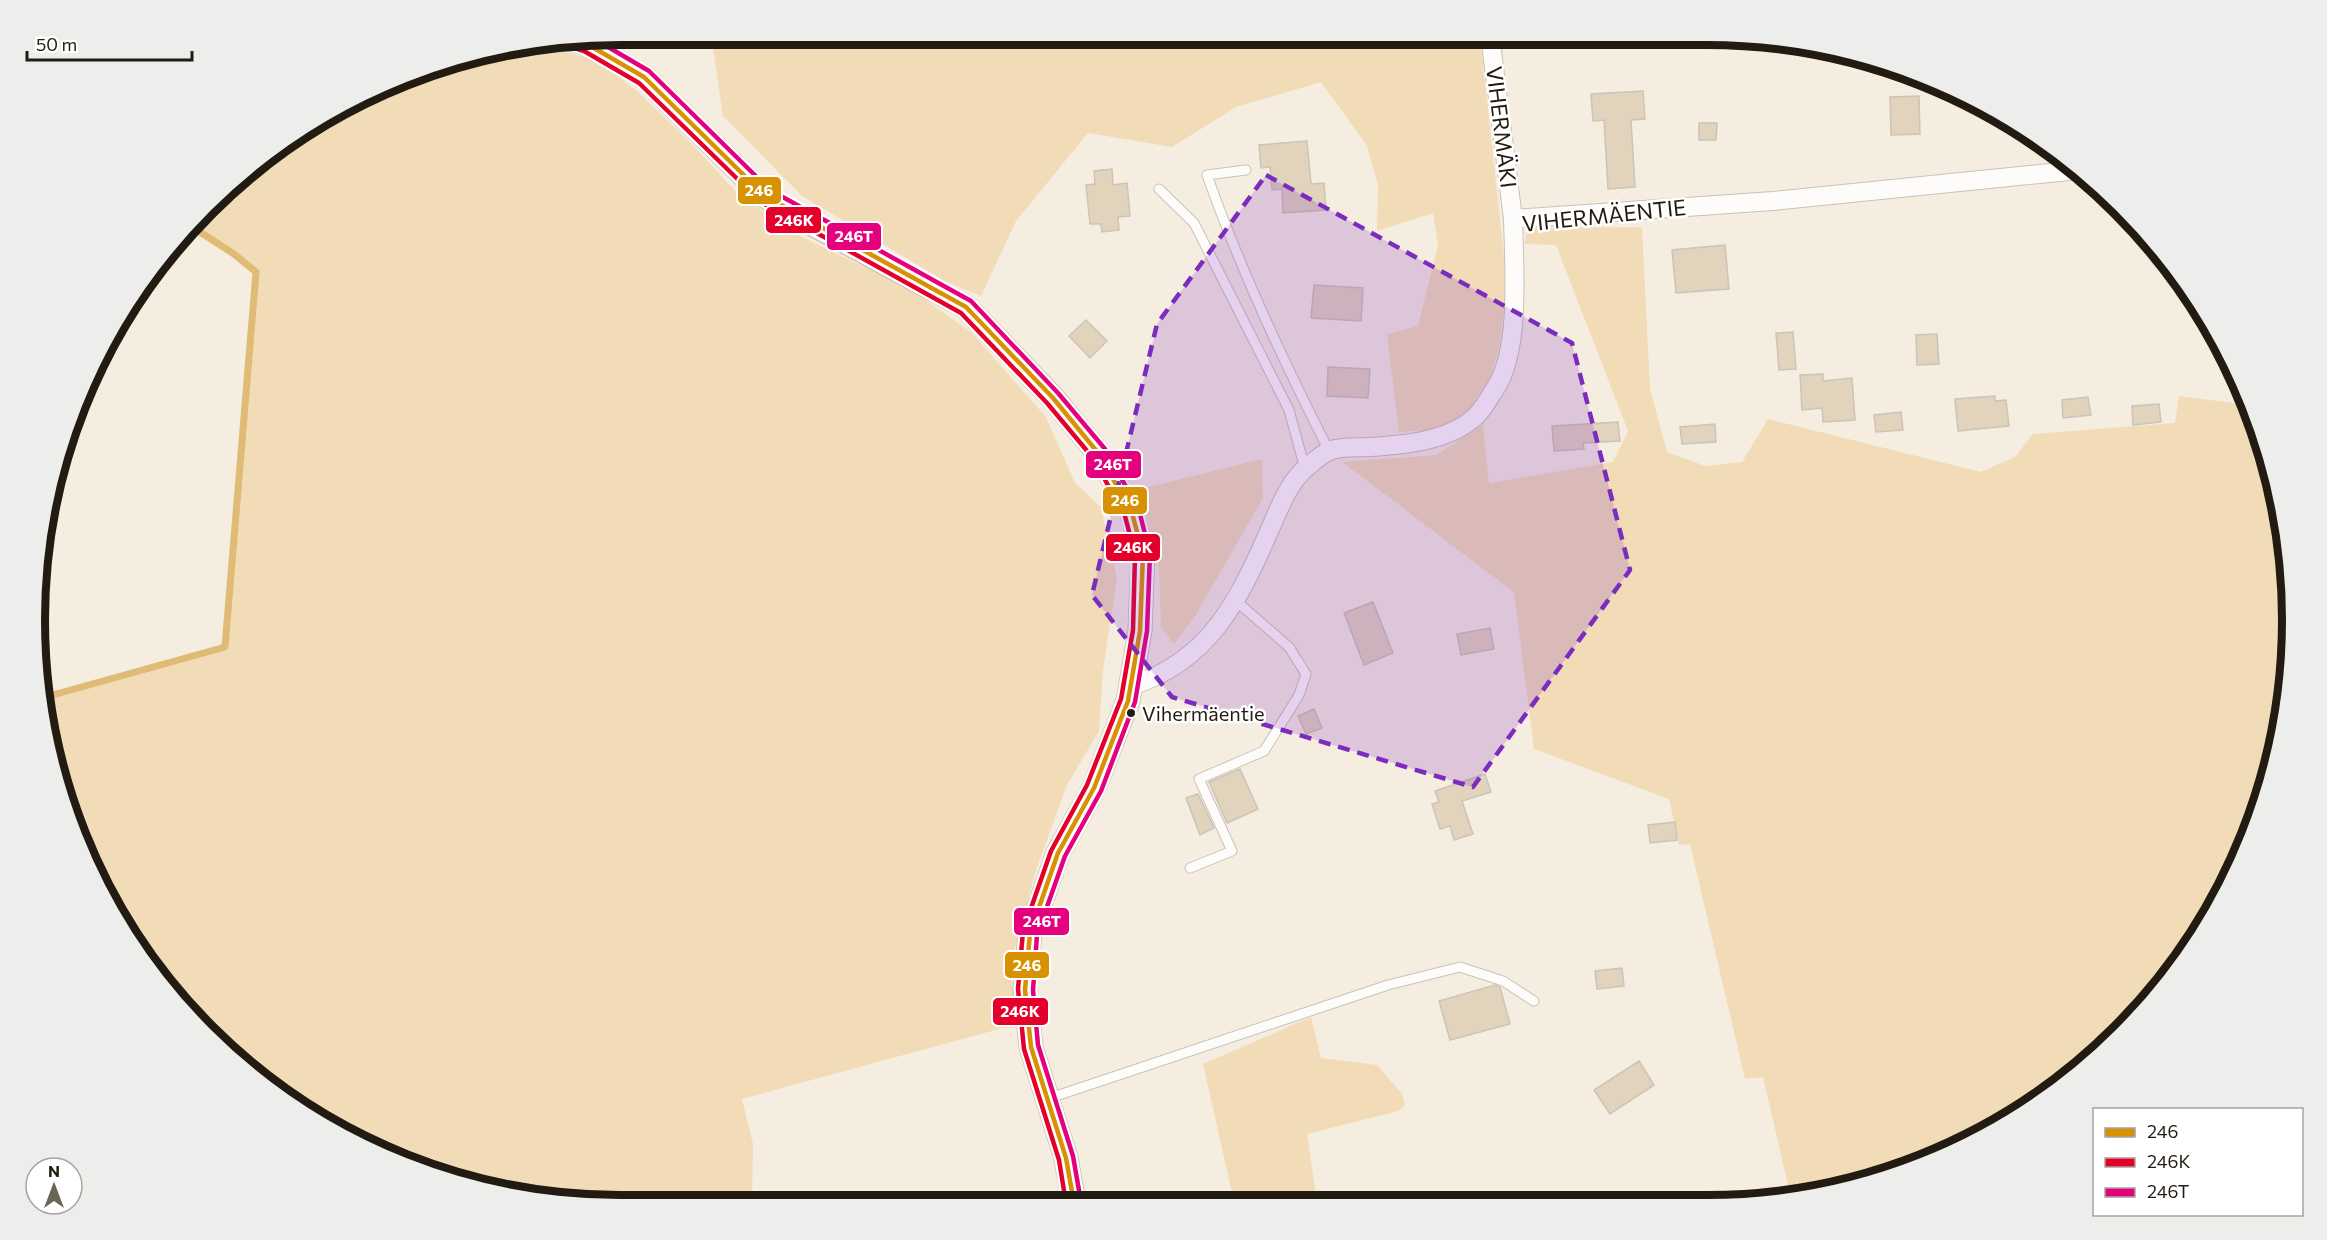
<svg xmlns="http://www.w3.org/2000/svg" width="2327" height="1240" viewBox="0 0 2327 1240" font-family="Commissioner,sans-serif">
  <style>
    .green { fill: #f2dcb8 }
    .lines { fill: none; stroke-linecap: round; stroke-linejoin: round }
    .stream { stroke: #e0bb76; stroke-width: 7 }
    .building { fill: #e1d3bc; stroke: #cbc4b8; stroke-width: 1.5 }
    .service-casing { stroke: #c9c2b7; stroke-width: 11 }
    .minor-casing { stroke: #c9c2b7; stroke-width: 20 }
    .tertiary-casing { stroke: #c9c2b7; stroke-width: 25 }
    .service { stroke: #fefcfa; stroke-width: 9 }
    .minor { stroke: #fefcfa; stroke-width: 18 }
    .tertiary { stroke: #fefcfa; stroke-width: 22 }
    .bus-1-casing { stroke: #fff; stroke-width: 9 }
    .bus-2-casing { stroke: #fff; stroke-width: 9 }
    .bus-3-casing { stroke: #fff; stroke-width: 9 }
    .bus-1 { stroke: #d79103; stroke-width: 4.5 }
    .bus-2 { stroke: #e4002b; stroke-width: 4.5 }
    .bus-3 { stroke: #e5007d; stroke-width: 4.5 }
    .marked { fill: #7b2cbf; fill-opacity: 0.2; stroke: #7b2cbf; stroke-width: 4.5; stroke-dasharray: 12 8; stroke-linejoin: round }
    .bus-dot { fill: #221b11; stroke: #fff; stroke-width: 2 }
    .labels { text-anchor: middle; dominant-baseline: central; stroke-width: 5; stroke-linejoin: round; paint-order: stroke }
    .bus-label { font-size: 20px; fill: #221b11; stroke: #fff; text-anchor: start }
    .street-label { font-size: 22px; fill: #221b11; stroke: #fff }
    .rim { fill: none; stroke: #221b11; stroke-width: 8 }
    .line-badge { stroke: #fff; stroke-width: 2 }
    .badge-label { font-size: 16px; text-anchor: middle; font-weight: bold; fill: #fff }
  </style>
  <rect width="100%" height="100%" fill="#f5ede0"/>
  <path class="green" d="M 711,35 L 1209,35 L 1212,44 L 1236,35 L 1480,35 L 1507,284 L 1499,349 L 1490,378 L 1470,409 L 1444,429 L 1399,432 L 1387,334 L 1418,326 L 1438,245 L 1433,213 L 1377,231 L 1378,185 L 1367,146 L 1321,82 L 1236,107 L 1172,147 L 1088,133 L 1016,221 L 981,296 L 945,281 L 802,196 L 723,116 Z
    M 530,43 L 595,60 L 637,91 L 688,140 L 739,195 L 796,234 L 910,289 L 971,332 L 1046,417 L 1075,483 L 1101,507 L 1117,579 L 1103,670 L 1099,731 L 1067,785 L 1036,870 L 1011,963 L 1015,1028 L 1003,1028 L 742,1099 L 753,1144 L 752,1204 L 582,1204 L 468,1185 L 328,1127 L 263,1084 L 180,1006 L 133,945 L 79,844 L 54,771 L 42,698 L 225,647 L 256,272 L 234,254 L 186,228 C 212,204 236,178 263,156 C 331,102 444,52 530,43 Z
    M 1642,227 L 1650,389 L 1667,452 L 1705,466 L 1742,462 L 1768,419 L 1981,472 L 2015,457 L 2033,434 L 2175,423 L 2179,396 L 2249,405 L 2272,468 L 2291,581 L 2288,696 L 2262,808 L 2214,912 L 2147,1006 L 2033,1107 L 1931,1161 L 1791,1198 L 1763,1077 L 1745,1079 L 1690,844 L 1679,845 L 1669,799 L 1534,749 L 1514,592 L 1342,462 L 1436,455 L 1483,425 L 1489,483 L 1613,462 L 1628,431 L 1556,245 L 1525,244 L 1527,228 Z
    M 1262,459 L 1263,498 L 1194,618 L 1174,644 L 1161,628 L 1159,570 L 1141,489 Z
    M 1311,1017 L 1321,1058 L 1377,1065 L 1402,1094 L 1405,1105 L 1398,1111 L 1307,1134 L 1317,1202 L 1234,1202 L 1203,1064 Z"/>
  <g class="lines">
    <path class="stream" d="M 42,698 L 225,647 L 256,272 L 234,254 L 189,225"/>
  </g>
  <path class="building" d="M 1643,91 L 1645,119 L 1631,120 L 1635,187 L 1608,189 L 1604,120 L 1593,121 L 1591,94 Z
    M 1919,96 L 1920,134 L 1891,135 L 1890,97 Z
    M 1699,123 L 1717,123 L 1716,140 L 1699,140 Z
    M 1307,141 L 1311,184 L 1324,183 L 1326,210 L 1283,213 L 1282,189 L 1272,190 L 1270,167 L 1261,168 L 1259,145 Z
    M 1112,169 L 1113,185 L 1127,183 L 1130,216 L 1118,217 L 1119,230 L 1102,232 L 1101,224 L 1090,224 L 1086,185 L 1095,184 L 1094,171 Z
    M 1725,245 L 1729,289 L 1676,293 L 1672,250 Z
    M 1314,285 L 1363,288 L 1361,321 L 1311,318 Z
    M 1086,320 L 1107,341 L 1090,358 L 1069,336 Z
    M 1793,332 L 1796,369 L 1779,370 L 1776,333 Z
    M 1937,334 L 1939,364 L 1917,365 L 1916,335 Z
    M 1328,367 L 1370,369 L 1368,398 L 1327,396 Z
    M 1823,374 L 1823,381 L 1852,378 L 1855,420 L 1823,422 L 1822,408 L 1802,410 L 1800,375 Z
    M 1995,396 L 1995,401 L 2006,400 L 2009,426 L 1958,431 L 1955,399 Z
    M 2088,397 L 2091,415 L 2063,418 L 2062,400 Z
    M 2159,404 L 2161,422 L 2133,425 L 2132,406 Z
    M 1901,412 L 1903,430 L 1876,432 L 1874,415 Z
    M 1618,422 L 1620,441 L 1583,443 L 1584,449 L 1554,451 L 1552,426 Z
    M 1715,424 L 1716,442 L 1682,444 L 1680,427 Z
    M 1373,602 L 1393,653 L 1364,665 L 1344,613 Z
    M 1490,628 L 1494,649 L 1461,655 L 1457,634 Z
    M 1314,709 L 1322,728 L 1306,734 L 1298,716 Z
    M 1240,769 L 1258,809 L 1227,823 L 1209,782 Z
    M 1485,774 L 1491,792 L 1462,801 L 1473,834 L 1454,840 L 1450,826 L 1440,829 L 1432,804 L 1439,802 L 1435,791 Z
    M 1198,794 L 1214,828 L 1200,835 L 1186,798 Z
    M 1675,822 L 1677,840 L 1650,843 L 1648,825 Z
    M 1622,968 L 1624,986 L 1597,989 L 1595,971 Z
    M 1495,985 L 1500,987 L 1510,1024 L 1450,1040 L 1439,1001 Z
    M 1639,1061 L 1654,1085 L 1610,1114 L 1594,1090 Z"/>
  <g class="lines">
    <defs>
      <path id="service" d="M 1246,170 L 1207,175 C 1241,271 1283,360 1329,451
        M 1159,189 L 1194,223 L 1289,410 L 1305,469
        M 1190,868 L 1232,851 L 1199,779 L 1264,751 L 1299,695 L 1306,674 L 1289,647 L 1236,601
        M 1050,1098 L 1388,985 L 1460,967 L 1503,981 L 1534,1001"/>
      <path id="minor" d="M 1490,35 L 1513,219
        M 1131,686 C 1210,661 1239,600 1270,529 C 1280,507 1288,483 1307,467 C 1313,462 1322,454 1329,451 C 1340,446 1358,448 1370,447 C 1404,445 1451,441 1477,415 C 1484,408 1489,398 1495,389 C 1521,351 1514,265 1513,219 L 1773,201 L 2079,170"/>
      <path id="tertiary" d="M 570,39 L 587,44 L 644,77 L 765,196 L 799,217 L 966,307 L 1053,398 L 1099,454 L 1132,513 L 1143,554 L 1140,631 L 1128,701 L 1094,788 L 1058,853 L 1030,933 L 1025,990 L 1031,1047 L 1066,1158 L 1074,1203"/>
    </defs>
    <use href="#service" class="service-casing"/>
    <use href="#minor" class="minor-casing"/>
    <use href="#tertiary" class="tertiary-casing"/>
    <use href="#service" class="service"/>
    <use href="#minor" class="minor"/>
    <use href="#tertiary" class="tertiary"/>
    <defs>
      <path id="bus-1" d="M 571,39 L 587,44 L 644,77 L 765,196 L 966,307 L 1053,398 L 1099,454 L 1132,513 L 1143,554 L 1140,631 L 1128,701 L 1094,788 L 1058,853 L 1030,933 L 1025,990 L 1031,1047 L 1066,1158 L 1074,1203"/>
      <path id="bus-2" d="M 568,46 L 584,51 L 639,83 L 761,202 L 961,313 L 1047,403 L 1093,458 L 1125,516 L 1135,555 L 1133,630 L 1121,699 L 1087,785 L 1051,851 L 1023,931 L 1018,989 L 1024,1049 L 1059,1160 L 1066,1203"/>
      <path id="bus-3" d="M 591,37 L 649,71 L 770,190 L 971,301 L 1058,393 L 1105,449 L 1139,510 L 1150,554 L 1147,631 L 1135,702 L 1101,791 L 1065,856 L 1037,935 L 1033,990 L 1038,1045 L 1073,1156 L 1081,1202"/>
    </defs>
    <use href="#bus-1" class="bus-1-casing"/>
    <use href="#bus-2" class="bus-2-casing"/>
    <use href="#bus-3" class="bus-3-casing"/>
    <use href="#bus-1" class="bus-1"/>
    <use href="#bus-2" class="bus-2"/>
    <use href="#bus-3" class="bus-3"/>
  </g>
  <path class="marked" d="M 1266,175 L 1572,343 L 1630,570 L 1473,787 L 1172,697 L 1092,595 L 1157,324 Z"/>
  <circle class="bus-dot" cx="1131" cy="713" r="5"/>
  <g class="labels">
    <g class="bus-label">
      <text x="1142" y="713">Vihermäentie</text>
    </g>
    <g class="street-label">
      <text transform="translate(1502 127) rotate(83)">VIHERMÄKI</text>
      <text transform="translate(1604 215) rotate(-6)">VIHERMÄENTIE</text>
    </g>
  </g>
  <path d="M0 0H2327V1240H0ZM620 45H1707A575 575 0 0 1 2282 620V620A575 575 0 0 1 1707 1195H620A575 575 0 0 1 45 620V620A575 575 0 0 1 620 45Z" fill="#ededec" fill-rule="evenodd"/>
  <path class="rim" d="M620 45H1707A575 575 0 0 1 2282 620V620A575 575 0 0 1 1707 1195H620A575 575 0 0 1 45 620V620A575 575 0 0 1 620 45Z"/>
  <g class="line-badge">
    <rect x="737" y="176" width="45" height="29" rx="6" fill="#d79103"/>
    <rect x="765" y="206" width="57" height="28" rx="6" fill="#e4002b"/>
    <rect x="826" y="222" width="56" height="29" rx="6" fill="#e5007d"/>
    <rect x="1085" y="450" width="57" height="29" rx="6" fill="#e5007d"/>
    <rect x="1102" y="486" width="46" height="29" rx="6" fill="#d79103"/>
    <rect x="1105" y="533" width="56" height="29" rx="6" fill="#e4002b"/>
    <rect x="1013" y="907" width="57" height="29" rx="6" fill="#e5007d"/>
    <rect x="1004" y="951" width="46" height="28" rx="6" fill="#d79103"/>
    <rect x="992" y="997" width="57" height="29" rx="6" fill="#e4002b"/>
  </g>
  <g class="badge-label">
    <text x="759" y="196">246</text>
    <text x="794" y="226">246K</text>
    <text x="854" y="242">246T</text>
    <text x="1113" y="470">246T</text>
    <text x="1125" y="506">246</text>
    <text x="1133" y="553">246K</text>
    <text x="1042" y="927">246T</text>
    <text x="1027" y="971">246</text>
    <text x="1020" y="1017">246K</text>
  </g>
  <rect x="2093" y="1108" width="210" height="108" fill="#ffffff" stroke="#a7a4a0" stroke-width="1.5"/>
  <rect x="2105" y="1128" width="30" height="9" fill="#d79103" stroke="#a7a4a0" stroke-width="1.5"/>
  <text x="2147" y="1138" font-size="18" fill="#221b11">246</text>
  <rect x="2105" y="1158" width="30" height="9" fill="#e4002b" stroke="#a7a4a0" stroke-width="1.5"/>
  <text x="2147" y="1168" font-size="18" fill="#221b11">246K</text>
  <rect x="2105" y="1188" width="30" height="9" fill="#e5007d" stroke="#a7a4a0" stroke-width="1.5"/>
  <text x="2147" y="1198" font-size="18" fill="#221b11">246T</text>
  <g transform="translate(54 1186)"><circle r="28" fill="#ffffff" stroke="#a7a4a0" stroke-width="1.5"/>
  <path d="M0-4.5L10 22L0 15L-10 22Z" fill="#6c6459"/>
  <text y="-9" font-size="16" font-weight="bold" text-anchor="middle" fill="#221b11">N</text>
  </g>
  <path d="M27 51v9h165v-9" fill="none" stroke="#221b11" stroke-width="3"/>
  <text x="36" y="51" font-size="18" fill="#221b11" stroke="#ffffff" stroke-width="4.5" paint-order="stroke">50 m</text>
</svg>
